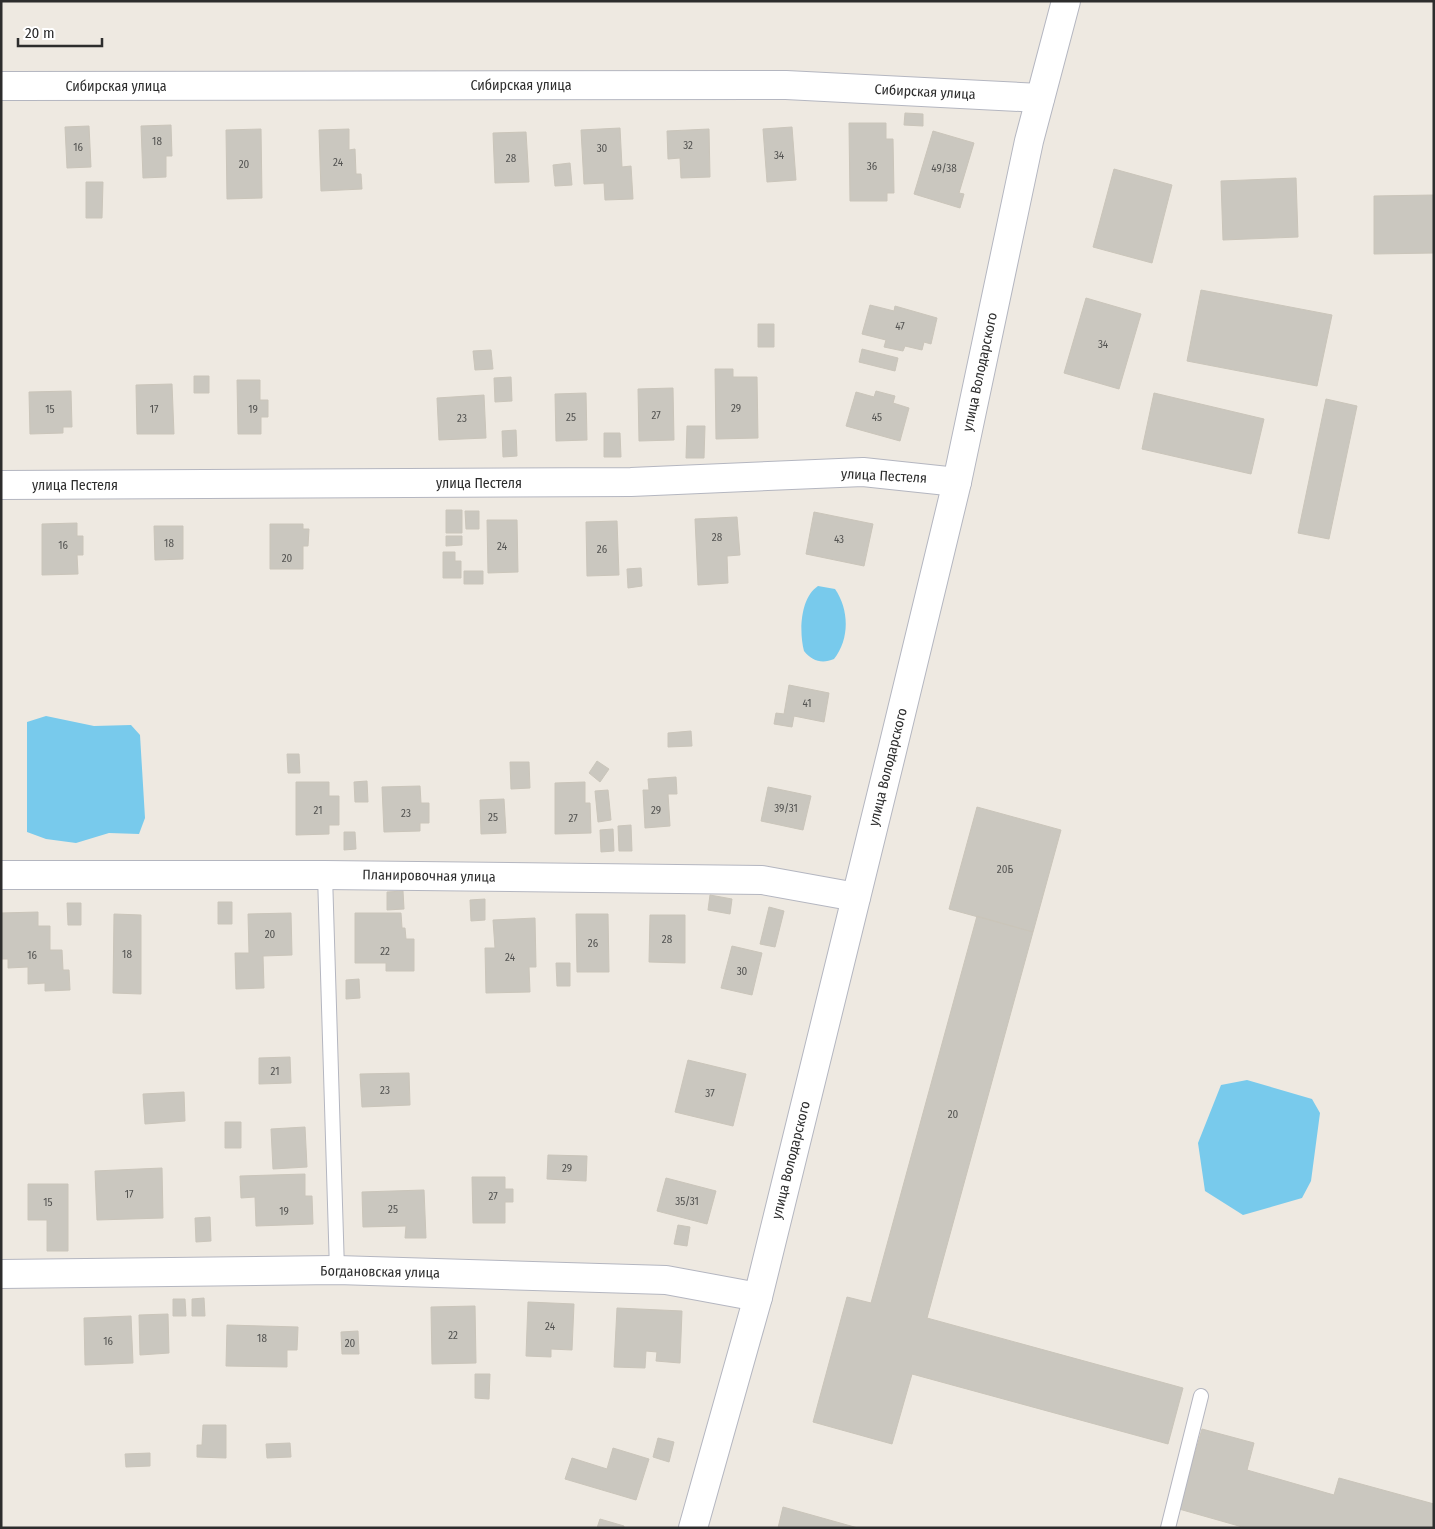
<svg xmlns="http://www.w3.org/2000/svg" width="1435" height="1529" viewBox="0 0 1435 1529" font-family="'Fira Sans Condensed',sans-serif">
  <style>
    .water { fill: #78caec }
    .building { fill: #cac7bf; stroke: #cac5ba }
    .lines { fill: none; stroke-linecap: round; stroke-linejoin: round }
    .service-casing { stroke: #b4b6c0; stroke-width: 16 }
    .minor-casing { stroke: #b4b6c0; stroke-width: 30 }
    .secondary-casing { stroke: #b4b6c0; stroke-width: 30 }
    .service { stroke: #fff; stroke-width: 14 }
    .minor { stroke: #fff; stroke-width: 28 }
    .secondary { stroke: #fff; stroke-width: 28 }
    .labels { text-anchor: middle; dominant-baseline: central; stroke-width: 4; stroke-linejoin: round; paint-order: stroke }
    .number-label { font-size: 11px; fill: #545452 }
    .street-label { font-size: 14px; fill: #2d2d2d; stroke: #fff }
  </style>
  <rect width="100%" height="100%" fill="#eee9e1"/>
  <path class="water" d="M 818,586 L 835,589 C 849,609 850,639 834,659 C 822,664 812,661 804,651 C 799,632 800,598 818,586 Z
    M 46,716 L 94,726 L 131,725 L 140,735 L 145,818 L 139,834 L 109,833 L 76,843 L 46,839 L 27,832 L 27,722 Z
    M 1247,1080 L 1312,1099 L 1320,1113 L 1311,1181 L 1302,1198 L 1243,1215 L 1205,1191 L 1198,1143 L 1221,1085 Z"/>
  <path class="building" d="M 905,113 L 923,114 L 923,126 L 904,125 Z
    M 849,123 L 886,123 L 886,139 L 893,139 L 894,193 L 887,193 L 887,201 L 850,201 Z
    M 171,125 L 172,156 L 166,156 L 166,177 L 143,178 L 141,126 Z
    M 89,126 L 91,167 L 67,168 L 65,127 Z
    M 792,127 L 796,180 L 767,182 L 763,129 Z
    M 620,128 L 622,167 L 631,166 L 633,199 L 605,200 L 604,183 L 584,184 L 581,130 Z
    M 261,129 L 262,198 L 227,199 L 226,130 Z
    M 349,129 L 349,150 L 355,149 L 356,174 L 361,174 L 362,189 L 321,191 L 319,130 Z
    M 709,129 L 710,177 L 681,178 L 680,158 L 668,159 L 667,131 Z
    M 933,131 L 974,143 L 959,193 L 964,194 L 960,208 L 914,194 Z
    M 526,132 L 529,182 L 495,183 L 493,133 Z
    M 570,163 L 572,185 L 555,186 L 553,165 Z
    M 1114,169 L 1172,185 L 1152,263 L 1093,247 Z
    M 1296,178 L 1298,237 L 1223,240 L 1221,181 Z
    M 86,182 L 103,182 L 102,218 L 86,218 Z
    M 1434,195 L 1434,253 L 1374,254 L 1374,196 Z
    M 1201,290 L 1332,315 L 1317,386 L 1187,361 Z
    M 1086,298 L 1141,314 L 1119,389 L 1064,373 Z
    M 870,305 L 894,311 L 895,306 L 937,318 L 931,344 L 924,342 L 922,350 L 905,346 L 903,351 L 884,347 L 886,340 L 862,334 Z
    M 758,324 L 774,324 L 774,347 L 758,347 Z
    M 862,349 L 898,358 L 895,371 L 859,362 Z
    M 491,350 L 493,369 L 475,370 L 473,351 Z
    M 715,369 L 733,369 L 733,377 L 757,377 L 758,438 L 716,439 Z
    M 194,376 L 209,376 L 209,393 L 194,393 Z
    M 511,377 L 512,401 L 495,402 L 494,378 Z
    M 237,380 L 260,380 L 260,400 L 268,400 L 268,417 L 261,417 L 261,434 L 238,434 Z
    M 172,384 L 174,434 L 137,434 L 136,385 Z
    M 673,388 L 674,440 L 639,441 L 638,389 Z
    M 71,391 L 72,427 L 63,427 L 63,433 L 30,434 L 29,392 Z
    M 876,391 L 895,396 L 893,403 L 909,408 L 900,441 L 846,426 L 856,392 L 874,397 Z
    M 586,393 L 587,440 L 556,441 L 555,394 Z
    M 1154,393 L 1264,419 L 1251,474 L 1142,449 Z
    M 484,395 L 486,438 L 439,440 L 437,398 Z
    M 1326,399 L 1357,406 L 1329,539 L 1298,533 Z
    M 687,426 L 705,426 L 704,458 L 686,458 Z
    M 516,430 L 517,456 L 503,457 L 502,431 Z
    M 604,433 L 620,433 L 621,457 L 604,457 Z
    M 446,510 L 462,510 L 462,533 L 446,533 Z
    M 465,511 L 479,511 L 479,529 L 466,529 Z
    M 814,512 L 873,524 L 864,566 L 806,554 Z
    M 737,517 L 740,555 L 727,556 L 728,583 L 698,585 L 695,519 Z
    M 487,520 L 517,520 L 518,572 L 488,573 Z
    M 617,521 L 619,575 L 587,576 L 586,522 Z
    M 77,523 L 77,536 L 83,536 L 83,555 L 77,555 L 78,574 L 42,575 L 42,524 Z
    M 270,524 L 303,524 L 303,529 L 309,529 L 308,546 L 303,546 L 303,569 L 270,569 Z
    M 154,526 L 183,526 L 183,559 L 155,560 Z
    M 446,536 L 462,536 L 462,545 L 446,546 Z
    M 443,552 L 455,552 L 455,561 L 461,561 L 461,578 L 443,578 Z
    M 641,568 L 642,586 L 628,588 L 627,569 Z
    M 464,571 L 483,571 L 483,584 L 464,584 Z
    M 789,685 L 829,693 L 824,722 L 794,716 L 792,727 L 774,724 L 776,713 L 784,714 Z
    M 691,731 L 692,746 L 668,747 L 668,733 Z
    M 287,754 L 299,754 L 300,773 L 288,773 Z
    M 597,761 L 609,769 L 600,782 L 589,773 Z
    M 510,762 L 529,762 L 530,788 L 511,789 Z
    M 676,777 L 677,794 L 668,794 L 670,826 L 645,828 L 643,790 L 649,790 L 648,779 Z
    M 367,781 L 368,802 L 355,802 L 354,782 Z
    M 296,782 L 329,782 L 329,796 L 339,796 L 339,825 L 329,825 L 329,834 L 296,835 Z
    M 585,782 L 585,803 L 590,803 L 591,833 L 555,834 L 555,783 Z
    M 420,786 L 421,803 L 429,803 L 429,823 L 420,823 L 420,831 L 384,832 L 382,787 Z
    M 768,787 L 811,796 L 803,830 L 761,821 Z
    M 608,790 L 611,820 L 598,822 L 595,791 Z
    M 504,799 L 506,833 L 481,834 L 480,800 Z
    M 977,807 L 1061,830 L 1033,932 L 949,909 Z
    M 631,825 L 632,851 L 619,851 L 618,826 Z
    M 613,829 L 614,851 L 601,852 L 600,830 Z
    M 344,832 L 355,832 L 356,849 L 344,850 Z
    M 403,891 L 404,909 L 387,910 L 387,892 Z
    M 710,895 L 732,899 L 730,914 L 708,910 Z
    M 485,899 L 485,920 L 471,921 L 470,900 Z
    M 218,902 L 232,902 L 232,924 L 218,924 Z
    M 67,903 L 81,903 L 81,925 L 68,925 Z
    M 769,907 L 784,911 L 775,947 L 760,944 Z
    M 38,912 L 38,926 L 50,926 L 50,950 L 62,950 L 63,970 L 69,970 L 70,990 L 45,991 L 45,983 L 28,984 L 28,967 L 8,968 L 8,959 L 1,959 L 1,913 Z
    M 291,913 L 292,955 L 263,956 L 264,988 L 236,989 L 235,953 L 249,953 L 248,914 Z
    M 355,913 L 401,913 L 402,928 L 405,928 L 406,939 L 414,939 L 414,971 L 386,971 L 386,963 L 355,963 Z
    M 114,914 L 141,915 L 141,994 L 113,993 Z
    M 576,914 L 608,914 L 609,972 L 577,972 Z
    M 650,915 L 685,915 L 685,963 L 649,962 Z
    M 977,916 L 1033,932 L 927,1318 L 1183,1388 L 1168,1444 L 912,1374 L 892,1444 L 813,1422 L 847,1297 L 871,1303 Z
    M 535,918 L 536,967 L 529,967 L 530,992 L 486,993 L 485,948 L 495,948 L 493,920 Z
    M 732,946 L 762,953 L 752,995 L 721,988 Z
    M 556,963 L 570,963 L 570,986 L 557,986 Z
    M 359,979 L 360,998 L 346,999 L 346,980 Z
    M 290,1057 L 291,1083 L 259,1084 L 259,1058 Z
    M 688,1060 L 746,1074 L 733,1126 L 675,1112 Z
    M 409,1073 L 410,1105 L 362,1107 L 360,1074 Z
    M 184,1092 L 185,1121 L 145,1124 L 143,1094 Z
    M 225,1122 L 241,1122 L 241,1148 L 225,1148 Z
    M 305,1127 L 307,1167 L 273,1169 L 271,1129 Z
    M 548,1155 L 587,1156 L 586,1181 L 547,1179 Z
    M 162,1168 L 163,1218 L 97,1220 L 95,1171 Z
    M 305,1174 L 305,1196 L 312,1196 L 313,1224 L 256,1226 L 255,1197 L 241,1198 L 240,1176 Z
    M 472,1177 L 505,1177 L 505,1189 L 513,1189 L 513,1202 L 505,1202 L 505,1223 L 473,1223 Z
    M 666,1178 L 716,1191 L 707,1224 L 657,1211 Z
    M 28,1184 L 68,1184 L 68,1251 L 47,1251 L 47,1220 L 28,1220 Z
    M 424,1190 L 426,1238 L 405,1238 L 406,1226 L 363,1227 L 362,1192 Z
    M 210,1217 L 211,1241 L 196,1242 L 195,1218 Z
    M 678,1225 L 690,1227 L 687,1246 L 674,1244 Z
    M 204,1298 L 205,1316 L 192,1316 L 192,1299 Z
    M 173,1299 L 185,1299 L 186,1316 L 173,1316 Z
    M 528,1302 L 574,1304 L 572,1350 L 551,1349 L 551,1357 L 526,1356 Z
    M 475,1306 L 476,1363 L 432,1364 L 431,1307 Z
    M 617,1308 L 682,1311 L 680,1363 L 656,1361 L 657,1352 L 646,1351 L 645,1368 L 614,1367 Z
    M 168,1314 L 169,1353 L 140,1355 L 139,1315 Z
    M 131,1316 L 133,1363 L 85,1365 L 84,1318 Z
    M 227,1325 L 298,1327 L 297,1350 L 287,1350 L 287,1367 L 226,1366 Z
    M 358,1331 L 359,1354 L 342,1354 L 341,1332 Z
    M 475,1374 L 490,1374 L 489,1399 L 475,1398 Z
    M 203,1425 L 226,1425 L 226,1458 L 197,1457 L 197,1445 L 202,1445 Z
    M 1202,1429 L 1254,1443 L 1247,1470 L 1334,1495 L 1339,1478 L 1434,1504 L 1434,1528 L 1246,1528 L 1179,1509 Z
    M 658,1438 L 674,1442 L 669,1462 L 653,1457 Z
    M 290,1443 L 291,1457 L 267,1458 L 266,1444 Z
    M 613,1448 L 649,1459 L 636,1500 L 565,1479 L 572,1458 L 607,1469 Z
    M 150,1453 L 150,1466 L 126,1467 L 125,1454 Z
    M 783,1507 L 858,1528 L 778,1528 Z
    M 600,1519 L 624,1526 L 624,1528 L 597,1528 Z"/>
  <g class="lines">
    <defs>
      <path id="service" d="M 325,875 L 337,1270
        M 1168,1528 L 1201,1396"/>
      <path id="minor" d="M 1,86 L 786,85 L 1040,98
        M 1,485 L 631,482 L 863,472 L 957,482
        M 1,875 L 325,875 L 762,880 L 856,897
        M 1,1274 L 337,1270 L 666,1280 L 758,1297"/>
      <path id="secondary" d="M 693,1528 L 758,1297 L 893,747 L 957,482 L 1029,141 L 1066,1"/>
    </defs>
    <use href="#service" class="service-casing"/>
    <use href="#minor" class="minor-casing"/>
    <use href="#secondary" class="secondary-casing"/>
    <use href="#service" class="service"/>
    <use href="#minor" class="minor"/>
    <use href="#secondary" class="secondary"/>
  </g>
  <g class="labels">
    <g class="number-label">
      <text x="157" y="141">18</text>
      <text x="688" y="145">32</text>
      <text x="78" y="147">16</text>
      <text x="602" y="148">30</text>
      <text x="779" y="155">34</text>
      <text x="511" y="158">28</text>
      <text x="338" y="162">24</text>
      <text x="244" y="164">20</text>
      <text x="872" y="166">36</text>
      <text x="944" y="168">49/38</text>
      <text x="900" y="326">47</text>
      <text x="1103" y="344">34</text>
      <text x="736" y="408">29</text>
      <text x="50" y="409">15</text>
      <text x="154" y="409">17</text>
      <text x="253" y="409">19</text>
      <text x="656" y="415">27</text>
      <text x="571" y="417">25</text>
      <text x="877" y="417">45</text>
      <text x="462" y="418">23</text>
      <text x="717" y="537">28</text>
      <text x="839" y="539">43</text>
      <text x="169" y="543">18</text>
      <text x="63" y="545">16</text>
      <text x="502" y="546">24</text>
      <text x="602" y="549">26</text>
      <text x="287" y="558">20</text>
      <text x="807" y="703">41</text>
      <text x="786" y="808">39/31</text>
      <text x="318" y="810">21</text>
      <text x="656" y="810">29</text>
      <text x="406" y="813">23</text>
      <text x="493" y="817">25</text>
      <text x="573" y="818">27</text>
      <text x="1005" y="869">20Б</text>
      <text x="270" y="934">20</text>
      <text x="667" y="939">28</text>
      <text x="593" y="943">26</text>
      <text x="385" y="951">22</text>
      <text x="127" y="954">18</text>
      <text x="32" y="955">16</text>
      <text x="510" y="957">24</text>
      <text x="742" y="971">30</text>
      <text x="275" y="1071">21</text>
      <text x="385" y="1090">23</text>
      <text x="710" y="1093">37</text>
      <text x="953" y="1114">20</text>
      <text x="567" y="1168">29</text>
      <text x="129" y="1194">17</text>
      <text x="493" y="1196">27</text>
      <text x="687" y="1201">35/31</text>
      <text x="48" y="1202">15</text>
      <text x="393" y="1209">25</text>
      <text x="284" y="1211">19</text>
      <text x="550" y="1326">24</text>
      <text x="453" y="1335">22</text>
      <text x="262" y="1338">18</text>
      <text x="108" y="1341">16</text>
      <text x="350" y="1343">20</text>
    </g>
    <g class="street-label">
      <text x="521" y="85">Сибирская улица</text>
      <text x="116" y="86">Сибирская улица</text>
      <text transform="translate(925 92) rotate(3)">Сибирская улица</text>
      <text transform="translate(980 372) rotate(-78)">улица Володарского</text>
      <text transform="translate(884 476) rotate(3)">улица Пестеля</text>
      <text x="479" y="483">улица Пестеля</text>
      <text x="75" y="485">улица Пестеля</text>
      <text transform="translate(888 767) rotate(-76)">улица Володарского</text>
      <text transform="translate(429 876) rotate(1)">Планировочная улица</text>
      <text transform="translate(791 1160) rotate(-76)">улица Володарского</text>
      <text transform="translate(380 1272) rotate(1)">Богдановская улица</text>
    </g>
  </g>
  <rect width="1435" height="1529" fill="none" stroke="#2d2d2d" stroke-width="5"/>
  <path d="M18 38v8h84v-8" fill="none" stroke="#2d2d2d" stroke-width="2.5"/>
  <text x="25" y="38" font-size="15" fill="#2d2d2d" stroke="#ffffff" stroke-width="4" paint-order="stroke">20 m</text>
</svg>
